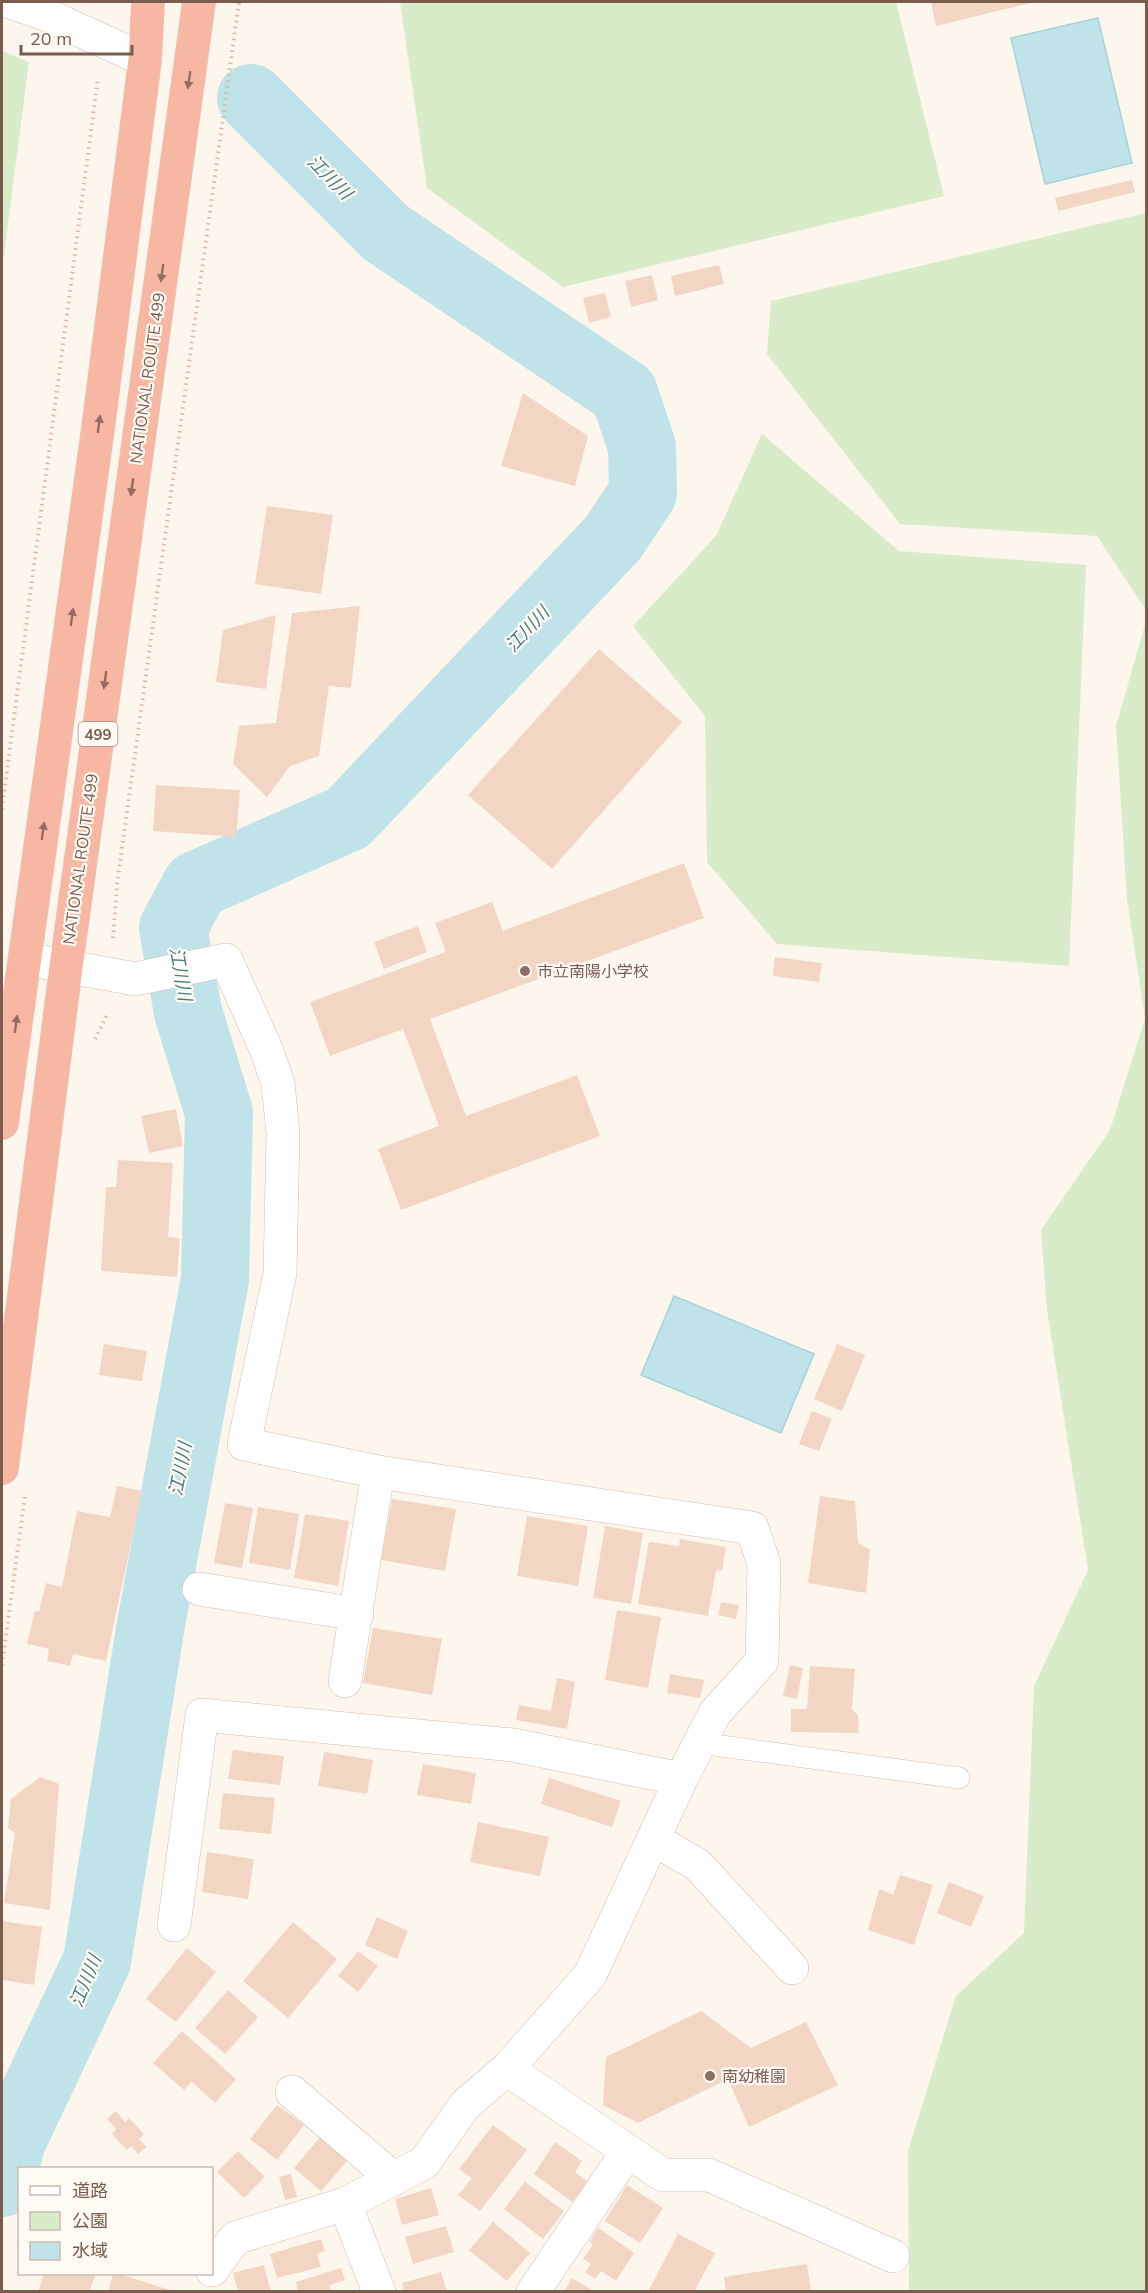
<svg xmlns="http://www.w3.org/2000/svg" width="1148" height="2293" viewBox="0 0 1148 2293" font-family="Mulish,'Noto Sans JP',sans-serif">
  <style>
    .green { fill: #d8ecc9 }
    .water { fill: #bfe3e8; stroke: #a5d3da; stroke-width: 1.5 }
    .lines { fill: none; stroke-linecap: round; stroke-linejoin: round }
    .river { stroke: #bfe3e8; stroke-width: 68 }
    .building { fill: #f3d5c3 }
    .lane-casing { stroke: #d1beb0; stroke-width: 22 }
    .street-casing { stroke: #d1beb0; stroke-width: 34 }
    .highway-casing { stroke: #dad1cd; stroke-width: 34 }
    .path { stroke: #d9b8a5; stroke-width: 4; stroke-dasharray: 1.5 4.5; stroke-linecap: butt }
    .lane { stroke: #fff; stroke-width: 21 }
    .street { stroke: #fff; stroke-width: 33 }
    .highway { stroke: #f7b7a3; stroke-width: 33 }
    .oneway { fill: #936e5e }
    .education-dot { fill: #8d6e63; stroke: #fffaf3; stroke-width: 2 }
    .labels { text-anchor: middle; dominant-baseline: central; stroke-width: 4.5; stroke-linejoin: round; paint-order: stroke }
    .shield { fill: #fffaf3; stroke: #a28b7f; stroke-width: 1.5 }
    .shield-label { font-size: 15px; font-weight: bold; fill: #7a5c4d }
    .street-label { font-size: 16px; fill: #7a5c4d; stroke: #fffaf3 }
    .education-label { font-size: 16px; fill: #785e54; stroke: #fffaf3; text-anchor: start }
    .water-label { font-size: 18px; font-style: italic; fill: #437c86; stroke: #fffaf3 }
  </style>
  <rect width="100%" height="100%" fill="#fdf6ec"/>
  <path class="green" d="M 400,2 L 896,2 L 944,196 L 563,287 L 427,188 Z
    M 2,51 L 29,62 L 2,269 Z
    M 1146,213 L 1146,610 L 1097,536 L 900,524 L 767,354 L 771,301 Z
    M 762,434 L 899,551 L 1086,565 L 1069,966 L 777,944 L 707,862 L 705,716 L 633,626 L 716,536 Z
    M 1146,621 L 1146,2291 L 909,2291 L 908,2151 L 956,1996 L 1024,1933 L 1034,1686 L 1088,1570 L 1047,1310 L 1041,1230 L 1110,1130 L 1145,1019 L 1127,899 L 1116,726 Z"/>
  <path class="water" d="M 1098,18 L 1132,163 L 1045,184 L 1011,38 Z
    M 674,1296 L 814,1354 L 781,1433 L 641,1375 Z"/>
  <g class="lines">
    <path class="river" d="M 2,2183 L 11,2143 L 97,1961 L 151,1624 L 215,1279 L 219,1113 L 188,1012 L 173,928 L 196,885 L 348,818 L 613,538 L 643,493 L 642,447 L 624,393 L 386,233 L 251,98"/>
  </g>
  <path class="building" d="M 931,2 L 1035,2 L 936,26 Z
    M 1132,180 L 1135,192 L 1058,211 L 1055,198 Z
    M 719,265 L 724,284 L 675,296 L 671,276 Z
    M 652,275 L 658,300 L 631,307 L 625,281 Z
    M 605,293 L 611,317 L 589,323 L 583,298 Z
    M 523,393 L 588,436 L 575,486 L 501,466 Z
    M 267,506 L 333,515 L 321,594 L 255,584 Z
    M 360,606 L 351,688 L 329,686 L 319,756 L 290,766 L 267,797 L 233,764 L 239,726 L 276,723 L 292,613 Z
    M 276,615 L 266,689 L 216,682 L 223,630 Z
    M 599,649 L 682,722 L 552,869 L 468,795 Z
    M 156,785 L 240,790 L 236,837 L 153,831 Z
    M 684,863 L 704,918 L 430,1019 L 466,1116 L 577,1075 L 600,1136 L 401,1210 L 378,1149 L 439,1126 L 403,1029 L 330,1056 L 310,1002 L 446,952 L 435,923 L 492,902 L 503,931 Z
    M 418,926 L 427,952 L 384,969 L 374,942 Z
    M 775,957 L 822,963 L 819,982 L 773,976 Z
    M 176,1109 L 183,1146 L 149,1153 L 141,1116 Z
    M 118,1160 L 173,1163 L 168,1237 L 180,1238 L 177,1277 L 101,1271 L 106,1187 L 116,1187 Z
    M 104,1344 L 147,1351 L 142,1381 L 99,1375 Z
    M 837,1344 L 865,1355 L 842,1411 L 814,1399 Z
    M 812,1411 L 832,1419 L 819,1451 L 799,1444 Z
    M 117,1486 L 142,1491 L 106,1661 L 73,1654 L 70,1666 L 47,1661 L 49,1649 L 27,1644 L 35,1611 L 39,1612 L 46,1583 L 62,1587 L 77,1511 L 110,1517 Z
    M 820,1496 L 855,1501 L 858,1543 L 870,1550 L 866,1593 L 808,1583 Z
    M 392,1499 L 456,1509 L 445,1571 L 381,1560 Z
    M 225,1503 L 253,1508 L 242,1568 L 214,1563 Z
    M 258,1507 L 299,1514 L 290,1570 L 249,1563 Z
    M 305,1514 L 349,1521 L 338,1586 L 294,1578 Z
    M 527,1516 L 588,1526 L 578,1586 L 517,1576 Z
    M 605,1526 L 643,1533 L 631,1604 L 593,1598 Z
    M 680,1539 L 726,1547 L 722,1571 L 716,1570 L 708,1616 L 638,1604 L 649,1542 L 679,1546 Z
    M 721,1602 L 739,1605 L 736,1619 L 718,1615 Z
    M 617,1610 L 661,1617 L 648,1688 L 605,1680 Z
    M 373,1628 L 442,1639 L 432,1695 L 363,1683 Z
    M 790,1665 L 803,1668 L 797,1699 L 783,1696 Z
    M 810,1666 L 855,1669 L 852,1709 L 858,1716 L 859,1733 L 791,1732 L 791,1709 L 807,1709 Z
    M 670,1674 L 704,1680 L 700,1698 L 667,1693 Z
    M 557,1678 L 575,1682 L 567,1729 L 516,1720 L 519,1705 L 551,1711 Z
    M 233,1750 L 284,1756 L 280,1785 L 228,1779 Z
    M 324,1752 L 373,1760 L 367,1794 L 318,1786 Z
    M 423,1764 L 476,1773 L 471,1804 L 417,1795 Z
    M 40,1777 L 59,1784 L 50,1910 L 4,1903 L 15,1833 L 8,1828 L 11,1799 Z
    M 549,1778 L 621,1801 L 612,1827 L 541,1804 Z
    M 223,1793 L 275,1798 L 271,1834 L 219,1829 Z
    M 478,1822 L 549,1837 L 540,1876 L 470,1862 Z
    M 207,1852 L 254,1859 L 248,1899 L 202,1892 Z
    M 900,1875 L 933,1885 L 914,1945 L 868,1930 L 879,1889 L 893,1895 Z
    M 949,1882 L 984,1896 L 971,1927 L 937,1913 Z
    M 377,1917 L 408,1931 L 397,1959 L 365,1945 Z
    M 2,1921 L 42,1927 L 34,1985 L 2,1980 Z
    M 293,1922 L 337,1959 L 288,2018 L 243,1981 Z
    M 187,1948 L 216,1972 L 176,2022 L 146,1999 Z
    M 358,1951 L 378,1966 L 358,1992 L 338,1976 Z
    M 228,1990 L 258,2017 L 225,2054 L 195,2028 Z
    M 701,2011 L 751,2048 L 806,2022 L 838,2085 L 749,2127 L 728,2079 L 638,2123 L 603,2105 L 606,2057 Z
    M 182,2031 L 236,2079 L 215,2103 L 192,2082 L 184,2090 L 153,2063 Z
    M 277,2105 L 304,2125 L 277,2160 L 250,2139 Z
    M 116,2111 L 125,2122 L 129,2118 L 144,2134 L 139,2139 L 147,2147 L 138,2154 L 131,2146 L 127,2150 L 112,2134 L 116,2129 L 107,2119 Z
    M 493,2125 L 527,2150 L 480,2211 L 458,2195 L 472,2178 L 459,2169 Z
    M 321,2136 L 349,2159 L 321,2191 L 294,2168 Z
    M 555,2142 L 582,2161 L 575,2172 L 588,2182 L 572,2202 L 534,2174 Z
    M 238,2151 L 265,2177 L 244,2198 L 217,2172 Z
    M 291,2174 L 297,2197 L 285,2200 L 279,2177 Z
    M 525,2182 L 564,2211 L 543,2239 L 504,2209 Z
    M 627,2185 L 663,2208 L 640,2243 L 605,2221 Z
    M 431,2188 L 439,2215 L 402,2225 L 395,2199 Z
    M 493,2222 L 530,2253 L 507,2281 L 469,2250 Z
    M 446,2226 L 454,2252 L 413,2264 L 405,2237 Z
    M 598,2228 L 634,2253 L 616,2281 L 601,2271 L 595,2279 L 585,2272 L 591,2264 L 583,2259 L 593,2244 L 589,2242 Z
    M 678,2234 L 715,2253 L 694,2292 L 648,2292 Z
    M 321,2239 L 325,2251 L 317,2254 L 321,2267 L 277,2278 L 270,2254 Z
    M 807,2264 L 811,2292 L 726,2292 L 724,2277 Z
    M 264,2265 L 271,2292 L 238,2292 L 233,2273 Z
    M 341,2268 L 345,2280 L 330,2285 L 331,2292 L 298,2292 L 296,2282 Z
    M 441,2272 L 447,2292 L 404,2292 L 402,2283 Z
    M 44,2274 L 96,2274 L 89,2292 L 38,2292 Z
    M 113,2274 L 119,2274 L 176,2292 L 108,2292 Z
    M 572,2278 L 595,2292 L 564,2292 Z"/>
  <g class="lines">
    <defs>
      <path id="lane" d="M 699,1743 L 959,1778"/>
      <path id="street" d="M 10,2 L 42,13 L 145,60
        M 26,959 L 135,979 L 226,960 L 266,1049 L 278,1083 L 283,1133 L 280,1273 L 244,1444 L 378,1472 L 752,1528 L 764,1564 L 762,1661 L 715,1713 L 681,1779 L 590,1975 L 507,2069 L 663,2175 L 709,2175 L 893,2256
        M 199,1589 L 357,1614
        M 345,1681 L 378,1472
        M 653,1839 L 698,1865 L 792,1968
        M 174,1925 L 202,1715 L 513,1745 L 681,1779
        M 292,2092 L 394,2179
        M 345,2204 L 379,2292
        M 212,2270 L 235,2238 L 345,2204 L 424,2163 L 465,2105 L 507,2069
        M 533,2292 L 628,2151"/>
      <path id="highway" d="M 2,1123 L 99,421 L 145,60 L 148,2
        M 2,1468 L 66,967 L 199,2"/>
    </defs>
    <use href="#lane" class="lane-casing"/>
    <use href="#street" class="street-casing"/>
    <use href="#highway" class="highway-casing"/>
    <path class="path" d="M 2,809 L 98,78
      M 113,938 L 117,884 L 239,2
      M 95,1039 L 108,1013
      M 2,1665 L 25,1496"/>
    <use href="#lane" class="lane"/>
    <use href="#street" class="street"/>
    <use href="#highway" class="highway"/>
  </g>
  <defs><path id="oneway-solid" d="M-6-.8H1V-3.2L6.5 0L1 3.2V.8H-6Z" transform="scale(1.5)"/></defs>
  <g class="oneway">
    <use href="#oneway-solid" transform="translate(189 80) rotate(99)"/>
    <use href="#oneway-solid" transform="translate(162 273) rotate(98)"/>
    <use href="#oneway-solid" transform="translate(99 424) rotate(-82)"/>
    <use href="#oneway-solid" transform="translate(132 487) rotate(98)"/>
    <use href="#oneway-solid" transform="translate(72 617) rotate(-82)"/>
    <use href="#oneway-solid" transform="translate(105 680) rotate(98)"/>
    <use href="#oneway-solid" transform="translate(43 831) rotate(-82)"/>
    <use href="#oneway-solid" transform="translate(16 1024) rotate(-82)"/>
  </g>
  <g class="education-dot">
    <circle cx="525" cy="971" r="6"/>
    <circle cx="710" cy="2076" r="6"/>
  </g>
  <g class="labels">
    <rect class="shield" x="78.5" y="722" width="39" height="24" rx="4.5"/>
    <g class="shield-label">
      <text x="98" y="734">499</text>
    </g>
    <g class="street-label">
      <text transform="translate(147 378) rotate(-82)">NATIONAL ROUTE 499</text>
      <text transform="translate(80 859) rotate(-82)">NATIONAL ROUTE 499</text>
    </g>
    <g class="education-label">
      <text x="537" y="971">市立南陽小学校</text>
      <text x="722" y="2076">南幼稚園</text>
    </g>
    <g class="water-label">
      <text transform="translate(330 177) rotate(45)">江川川</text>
      <text transform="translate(527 629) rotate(-47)">江川川</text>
      <text transform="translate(181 974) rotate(80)">江川川</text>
      <text transform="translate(180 1469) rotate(-79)">江川川</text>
      <text transform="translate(85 1981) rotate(-68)">江川川</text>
    </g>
  </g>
  <rect width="1148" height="2293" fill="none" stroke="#7a5c4d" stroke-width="6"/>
  <rect x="18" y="2167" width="195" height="108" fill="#fffaf3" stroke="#cabbb1" stroke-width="1.5"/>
  <rect x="30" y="2186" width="30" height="9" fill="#ffffff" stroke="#cabbb1" stroke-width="1.5"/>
  <text x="72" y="2197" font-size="18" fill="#7a5c4d">道路</text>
  <rect x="30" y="2212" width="30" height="18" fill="#d8ecc9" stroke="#cabbb1" stroke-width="1.5"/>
  <text x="72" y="2227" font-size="18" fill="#7a5c4d">公園</text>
  <rect x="30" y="2242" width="30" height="18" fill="#bfe3e8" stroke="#cabbb1" stroke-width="1.5"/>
  <text x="72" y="2257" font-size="18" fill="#7a5c4d">水域</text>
  <path d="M21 45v9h111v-9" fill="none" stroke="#7a5c4d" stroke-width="3"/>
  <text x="30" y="45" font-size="18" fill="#7a5c4d" stroke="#fffaf3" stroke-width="4.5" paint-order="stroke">20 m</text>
</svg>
